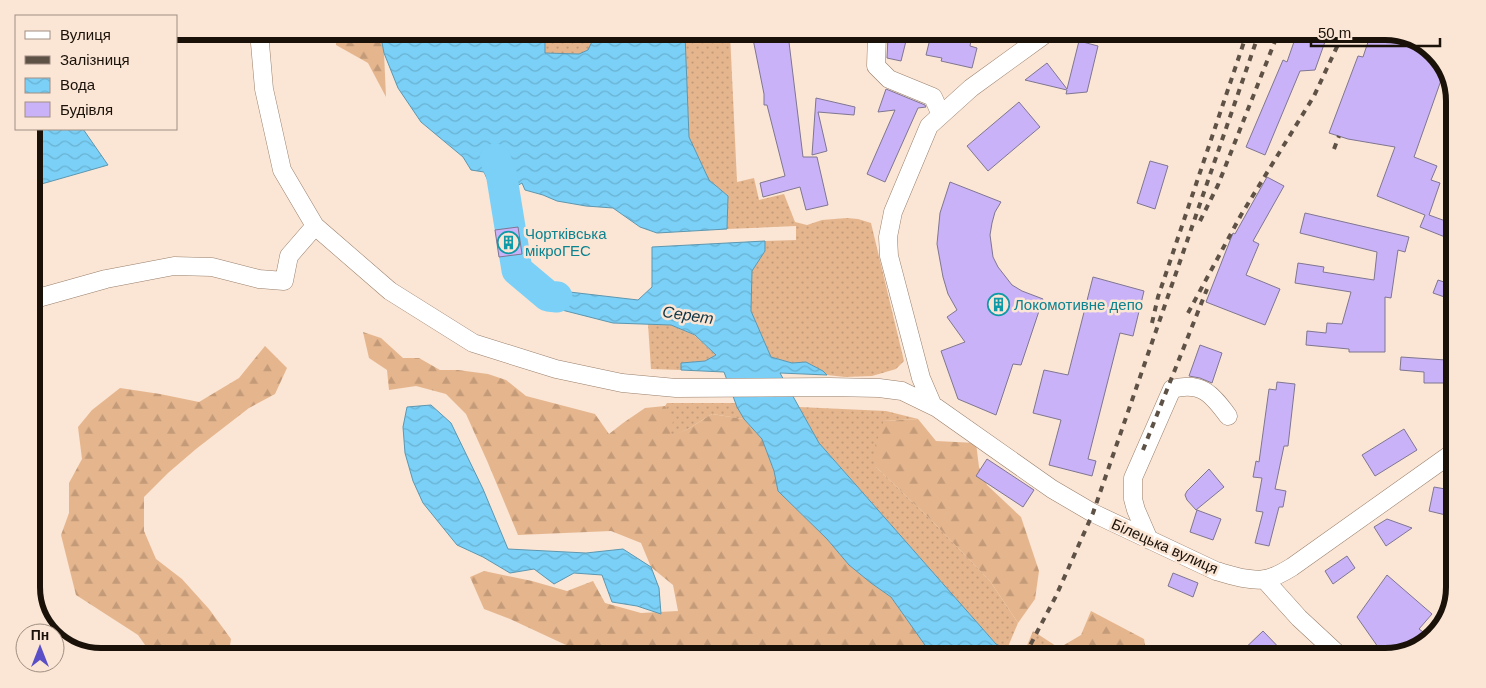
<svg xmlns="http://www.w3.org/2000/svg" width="1486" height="688" viewBox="0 0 1486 688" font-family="Arial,sans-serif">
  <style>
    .grass { fill: url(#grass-dots) }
    .forest { fill: url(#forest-firs) }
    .water { fill: url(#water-waves); stroke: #5d97b0 }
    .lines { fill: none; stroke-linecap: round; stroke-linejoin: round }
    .river { stroke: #7ad0f7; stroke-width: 31 }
    .building { fill: #cab2f8; stroke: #7f7691 }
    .minor-casing { stroke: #987f6b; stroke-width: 19 }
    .minor { stroke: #fff; stroke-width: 18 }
    .rail { stroke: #5e5146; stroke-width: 4; stroke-dasharray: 6 6; stroke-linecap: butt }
    .labels { text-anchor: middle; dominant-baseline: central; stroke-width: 5; stroke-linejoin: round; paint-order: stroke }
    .culture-label { font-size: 15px; fill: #0d838f; stroke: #fbe5d4; text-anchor: start }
    .street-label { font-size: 15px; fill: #1a1109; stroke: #fbe5d4 }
    .water-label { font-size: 16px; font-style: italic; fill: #0e3545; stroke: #fbe5d4 }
    .rim { fill: none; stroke: #1a1109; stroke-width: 6 }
  </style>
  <defs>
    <pattern id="grass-dots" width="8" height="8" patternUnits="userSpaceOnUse" patternTransform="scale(1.25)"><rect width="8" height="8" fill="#e5b68e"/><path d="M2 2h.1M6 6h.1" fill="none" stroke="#c49b79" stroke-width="1.8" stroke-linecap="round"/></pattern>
    <pattern id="forest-firs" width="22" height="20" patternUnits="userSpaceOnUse" patternTransform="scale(1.25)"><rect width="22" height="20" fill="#e5b68e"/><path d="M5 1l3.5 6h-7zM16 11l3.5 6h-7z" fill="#c49b79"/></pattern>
    <pattern id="water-waves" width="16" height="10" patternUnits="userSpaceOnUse" patternTransform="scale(1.25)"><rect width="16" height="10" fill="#7ad0f7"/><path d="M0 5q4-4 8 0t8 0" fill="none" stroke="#69b2d2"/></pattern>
  </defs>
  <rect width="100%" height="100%" fill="#fbe5d4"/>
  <path class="grass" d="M 545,33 L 596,33 L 588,50 L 579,54 L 544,53 Z
    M 685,34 L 730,34 L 737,182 L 754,178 L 759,200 L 784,194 L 795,222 L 807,225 L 822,220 L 847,218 L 858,219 L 871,223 L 904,361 L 896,369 L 872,376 L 845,377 L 827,375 L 823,371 L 806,362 L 792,363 L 771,357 L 751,311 L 752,271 L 765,251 L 765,241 L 796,240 L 796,226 L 727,229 L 728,196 L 709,180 L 689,137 Z
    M 648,324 L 671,325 L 694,335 L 716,355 L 705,361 L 682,363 L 681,370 L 651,369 Z
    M 667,403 L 736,403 L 744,419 L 712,414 L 688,429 L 670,437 L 665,406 Z
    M 799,407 L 886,411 L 918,419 L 884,421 L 876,467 L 930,519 L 990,581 L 1018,623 L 1007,649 L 996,644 L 819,443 Z
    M 1033,631 L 1059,648 L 1067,655 L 1023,655 Z"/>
  <path class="forest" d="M 336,32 L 380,32 L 384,53 L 386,97 L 368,63 L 336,45 Z
    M 363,332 L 381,338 L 403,358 L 419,358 L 440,370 L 458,370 L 488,374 L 506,380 L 526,396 L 595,414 L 609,434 L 623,423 L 645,408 L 665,406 L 673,421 L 670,436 L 688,429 L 712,414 L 744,419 L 762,439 L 774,471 L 778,491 L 827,539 L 849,565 L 871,583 L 891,597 L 932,655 L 616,654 L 611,652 L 581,652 L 510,619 L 484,609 L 470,577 L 484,571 L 532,581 L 567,591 L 593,581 L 605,603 L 641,613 L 678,611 L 673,585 L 651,567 L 641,543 L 611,531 L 518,535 L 488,463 L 466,414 L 446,394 L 416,386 L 389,390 L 387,370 L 369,358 Z
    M 265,346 L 287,368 L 275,394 L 249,408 L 196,449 L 168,473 L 144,497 L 144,531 L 156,559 L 182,579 L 209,609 L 231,639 L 229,652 L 150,652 L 138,635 L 76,595 L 61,535 L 69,513 L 69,483 L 82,459 L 78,427 L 92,410 L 120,388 L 160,394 L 199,402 L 239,378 Z
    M 918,419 L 936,441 L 976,443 L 979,467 L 987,485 L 1021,517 L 1039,571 L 1035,599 L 1018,623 L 990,581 L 930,519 L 876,467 L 874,449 L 884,421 Z
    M 1091,611 L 1144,639 L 1147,656 L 1067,655 L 1059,648 L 1081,635 Z"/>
  <path class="water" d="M 380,32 L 545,33 L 545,53 L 579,54 L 588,50 L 596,33 L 685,34 L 689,137 L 709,180 L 728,196 L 727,229 L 657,233 L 640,227 L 613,208 L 586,206 L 557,201 L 543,195 L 525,190 L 522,183 L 515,187 L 512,201 L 497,201 L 484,172 L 471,170 L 463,157 L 421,122 L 398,88 L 384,53 Z
    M 31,129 L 83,129 L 108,165 L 31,187 Z
    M 765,241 L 765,251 L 752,271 L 751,311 L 771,357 L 792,363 L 806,362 L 823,371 L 827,375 L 780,373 L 819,443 L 996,644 L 1018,655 L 932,655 L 891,597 L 871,583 L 849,565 L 827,539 L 778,491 L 774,471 L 762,439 L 744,419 L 737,407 L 724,372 L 681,370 L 681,363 L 705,361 L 716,355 L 695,335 L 671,325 L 613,323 L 554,308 L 519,291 L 513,283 L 512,275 L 528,274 L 561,291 L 638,300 L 652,287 L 652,247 Z
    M 431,405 L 451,423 L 483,489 L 508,549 L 586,553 L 623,549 L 651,567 L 659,588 L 661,614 L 637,606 L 612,602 L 602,575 L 574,573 L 554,584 L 534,569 L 510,573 L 483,557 L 457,545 L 423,503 L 413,481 L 405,453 L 403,427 L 407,407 Z"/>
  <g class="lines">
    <path class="river" d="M 495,159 L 501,172 L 517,270 L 548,296 L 557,297"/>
  </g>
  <path class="building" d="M 752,34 L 788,34 L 803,157 L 817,157 L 828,205 L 806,210 L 800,187 L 763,197 L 760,183 L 785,176 L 767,105 L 764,105 L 764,94 Z
    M 944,35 L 972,35 L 970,46 L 977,48 L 972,68 L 941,61 L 942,58 L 926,55 L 930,39 L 942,42 Z
    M 1296,36 L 1327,36 L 1315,70 L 1300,71 L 1265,155 L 1246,147 L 1283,60 L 1287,62 Z
    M 1370,36 L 1412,37 L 1443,62 L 1445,69 L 1414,157 L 1437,166 L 1431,180 L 1440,183 L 1429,215 L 1451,223 L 1445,237 L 1420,227 L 1425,215 L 1377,196 L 1395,147 L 1348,139 L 1329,133 L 1358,56 L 1363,57 Z
    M 888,37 L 906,41 L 901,61 L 887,58 Z
    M 1079,41 L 1098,46 L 1087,92 L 1066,94 L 1067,90 L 1025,80 L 1047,63 L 1067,89 Z
    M 886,89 L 925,105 L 926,107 L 918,108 L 885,182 L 867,174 L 895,110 L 878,112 Z
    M 816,98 L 855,107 L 854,115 L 818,112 L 827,151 L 812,155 Z
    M 1019,102 L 1040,127 L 988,171 L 967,146 Z
    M 1150,161 L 1168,166 L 1155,209 L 1137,203 Z
    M 1267,177 L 1284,186 L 1253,241 L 1259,244 L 1246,275 L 1280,289 L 1265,325 L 1206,302 L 1233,233 L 1235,234 Z
    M 950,182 L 1001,202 L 995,212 L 992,223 L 990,235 L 993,257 L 998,267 L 1012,285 L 1022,291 L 1043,299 L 1021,365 L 1013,364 L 996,415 L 958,399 L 941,351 L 965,342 L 947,317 L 957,310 L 948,294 L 943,277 L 937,244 L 940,213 Z
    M 1305,213 L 1409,237 L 1405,252 L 1398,250 L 1391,298 L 1385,297 L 1385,352 L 1349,352 L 1349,349 L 1306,345 L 1307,331 L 1326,333 L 1327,323 L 1342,324 L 1351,292 L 1295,283 L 1298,263 L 1324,267 L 1323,272 L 1374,280 L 1377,252 L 1300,233 Z
    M 518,227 L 522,254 L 499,257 L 495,230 Z
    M 1093,277 L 1144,291 L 1133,336 L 1120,333 L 1088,459 L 1096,461 L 1092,476 L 1049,465 L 1061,420 L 1033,413 L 1044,370 L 1068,375 Z
    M 1438,280 L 1453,285 L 1453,300 L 1433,293 Z
    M 1200,345 L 1222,353 L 1212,383 L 1200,378 L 1189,376 Z
    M 1401,357 L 1446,360 L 1445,383 L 1424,383 L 1424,372 L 1400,370 Z
    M 1277,382 L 1295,384 L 1288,446 L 1284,446 L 1275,489 L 1286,491 L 1283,507 L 1279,507 L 1269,546 L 1255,543 L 1263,512 L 1256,511 L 1262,478 L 1253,477 L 1256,461 L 1259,462 L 1269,389 L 1276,390 Z
    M 1404,429 L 1417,450 L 1375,476 L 1362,455 Z
    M 987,459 L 1034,490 L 1023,507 L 976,476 Z
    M 1209,469 L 1224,487 L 1196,510 L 1187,500 L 1185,495 L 1187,491 Z
    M 1434,487 L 1451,490 L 1450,516 L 1429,511 Z
    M 1197,510 L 1221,519 L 1213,540 L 1190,532 Z
    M 1387,519 L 1412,528 L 1386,546 L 1374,527 Z
    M 1347,556 L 1355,568 L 1333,584 L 1325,571 Z
    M 1173,573 L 1198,583 L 1193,597 L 1168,586 Z
    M 1387,575 L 1432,614 L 1419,629 L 1430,637 L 1424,645 L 1385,657 L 1357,617 Z
    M 1263,631 L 1287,656 L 1237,656 Z"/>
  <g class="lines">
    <defs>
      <path id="minor" d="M 259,32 L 264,89 L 282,170 L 315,226 L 390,291 L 473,343 L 556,369 L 622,383 L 676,388 L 829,387 L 879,388 L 902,391 L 937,408 L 1052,489 L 1093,513 L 1216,571 C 1231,575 1251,582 1266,579 C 1275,577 1284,572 1292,567 L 1451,454
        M 877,34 L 876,66 L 889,79 L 933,97 L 941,115
        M 31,300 L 106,279 L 174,266 L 212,267 L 259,279 L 284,281 L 289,256 L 315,226
        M 933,406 L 921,378 L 889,256 L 888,237 L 893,212 L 929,126 L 971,88 L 1044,35
        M 1149,540 L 1136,510 L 1133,499 L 1133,478 L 1172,389 C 1201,381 1212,394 1228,416
        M 1264,579 L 1299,618 L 1341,657"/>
    </defs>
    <use href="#minor" class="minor-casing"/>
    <use href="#minor" class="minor"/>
    <path class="rail" d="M 1334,149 L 1339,136
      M 1200,221 L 1218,185 L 1277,36
      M 1188,313 L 1241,215 L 1314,96 L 1342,36
      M 1152,323 L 1158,297 L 1246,36
      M 1143,450 L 1207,289
      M 1025,655 L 1056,596 L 1093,513 L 1258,36"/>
  </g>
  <defs>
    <symbol id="building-ring" viewBox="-11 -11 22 22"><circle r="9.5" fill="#fbe5d4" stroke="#0f9aa8" stroke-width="1.5"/><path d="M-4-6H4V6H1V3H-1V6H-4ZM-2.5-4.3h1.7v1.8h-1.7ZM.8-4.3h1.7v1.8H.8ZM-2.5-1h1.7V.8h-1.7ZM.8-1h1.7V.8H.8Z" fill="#0f9aa8"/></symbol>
  </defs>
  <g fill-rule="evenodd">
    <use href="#building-ring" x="496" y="230" width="25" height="25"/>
    <use href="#building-ring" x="986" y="292" width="25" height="25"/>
  </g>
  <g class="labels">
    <g class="culture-label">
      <text x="525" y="233">Чортківська<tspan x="525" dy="17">мікроГЕС</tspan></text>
      <text x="1014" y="304">Локомотивне депо</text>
    </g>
    <g class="street-label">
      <text transform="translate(1165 546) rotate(24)">Білецька вулиця</text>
    </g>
    <g class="water-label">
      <text transform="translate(688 315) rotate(8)">Серет</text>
    </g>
  </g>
  <path d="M0 0H1486V688H0ZM101 40H1385A61 61 0 0 1 1446 101V587A61 61 0 0 1 1385 648H101A61 61 0 0 1 40 587V101A61 61 0 0 1 101 40Z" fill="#fbe5d4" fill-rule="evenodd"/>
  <path class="rim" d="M101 40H1385A61 61 0 0 1 1446 101V587A61 61 0 0 1 1385 648H101A61 61 0 0 1 40 587V101A61 61 0 0 1 101 40Z"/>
  <rect x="15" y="15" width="162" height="115" fill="#fbe5d4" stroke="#a19083"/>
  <rect x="25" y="31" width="25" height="8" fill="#ffffff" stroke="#a19083"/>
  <text x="60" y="40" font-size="15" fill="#1a1109">Вулиця</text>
  <rect x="25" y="56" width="25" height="8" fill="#5e5146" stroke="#a19083"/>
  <text x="60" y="65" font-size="15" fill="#1a1109">Залізниця</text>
  <rect x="25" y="78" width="25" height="15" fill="url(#water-waves)" stroke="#a19083"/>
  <text x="60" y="90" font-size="15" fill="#1a1109">Вода</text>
  <rect x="25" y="102" width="25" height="15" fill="#cab2f8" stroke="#a19083"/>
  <text x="60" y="115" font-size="15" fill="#1a1109">Будівля</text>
  <g transform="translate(40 648)"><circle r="24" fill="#fbe5d4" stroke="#a19083"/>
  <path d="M0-4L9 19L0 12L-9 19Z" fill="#5a4fc7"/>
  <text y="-8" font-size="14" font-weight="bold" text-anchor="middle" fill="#1a1109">Пн</text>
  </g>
  <path d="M1311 38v8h129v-8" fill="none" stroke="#1a1109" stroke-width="2.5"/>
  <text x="1318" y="38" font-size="15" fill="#1a1109" stroke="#fbe5d4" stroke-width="4" paint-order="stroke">50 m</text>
</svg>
